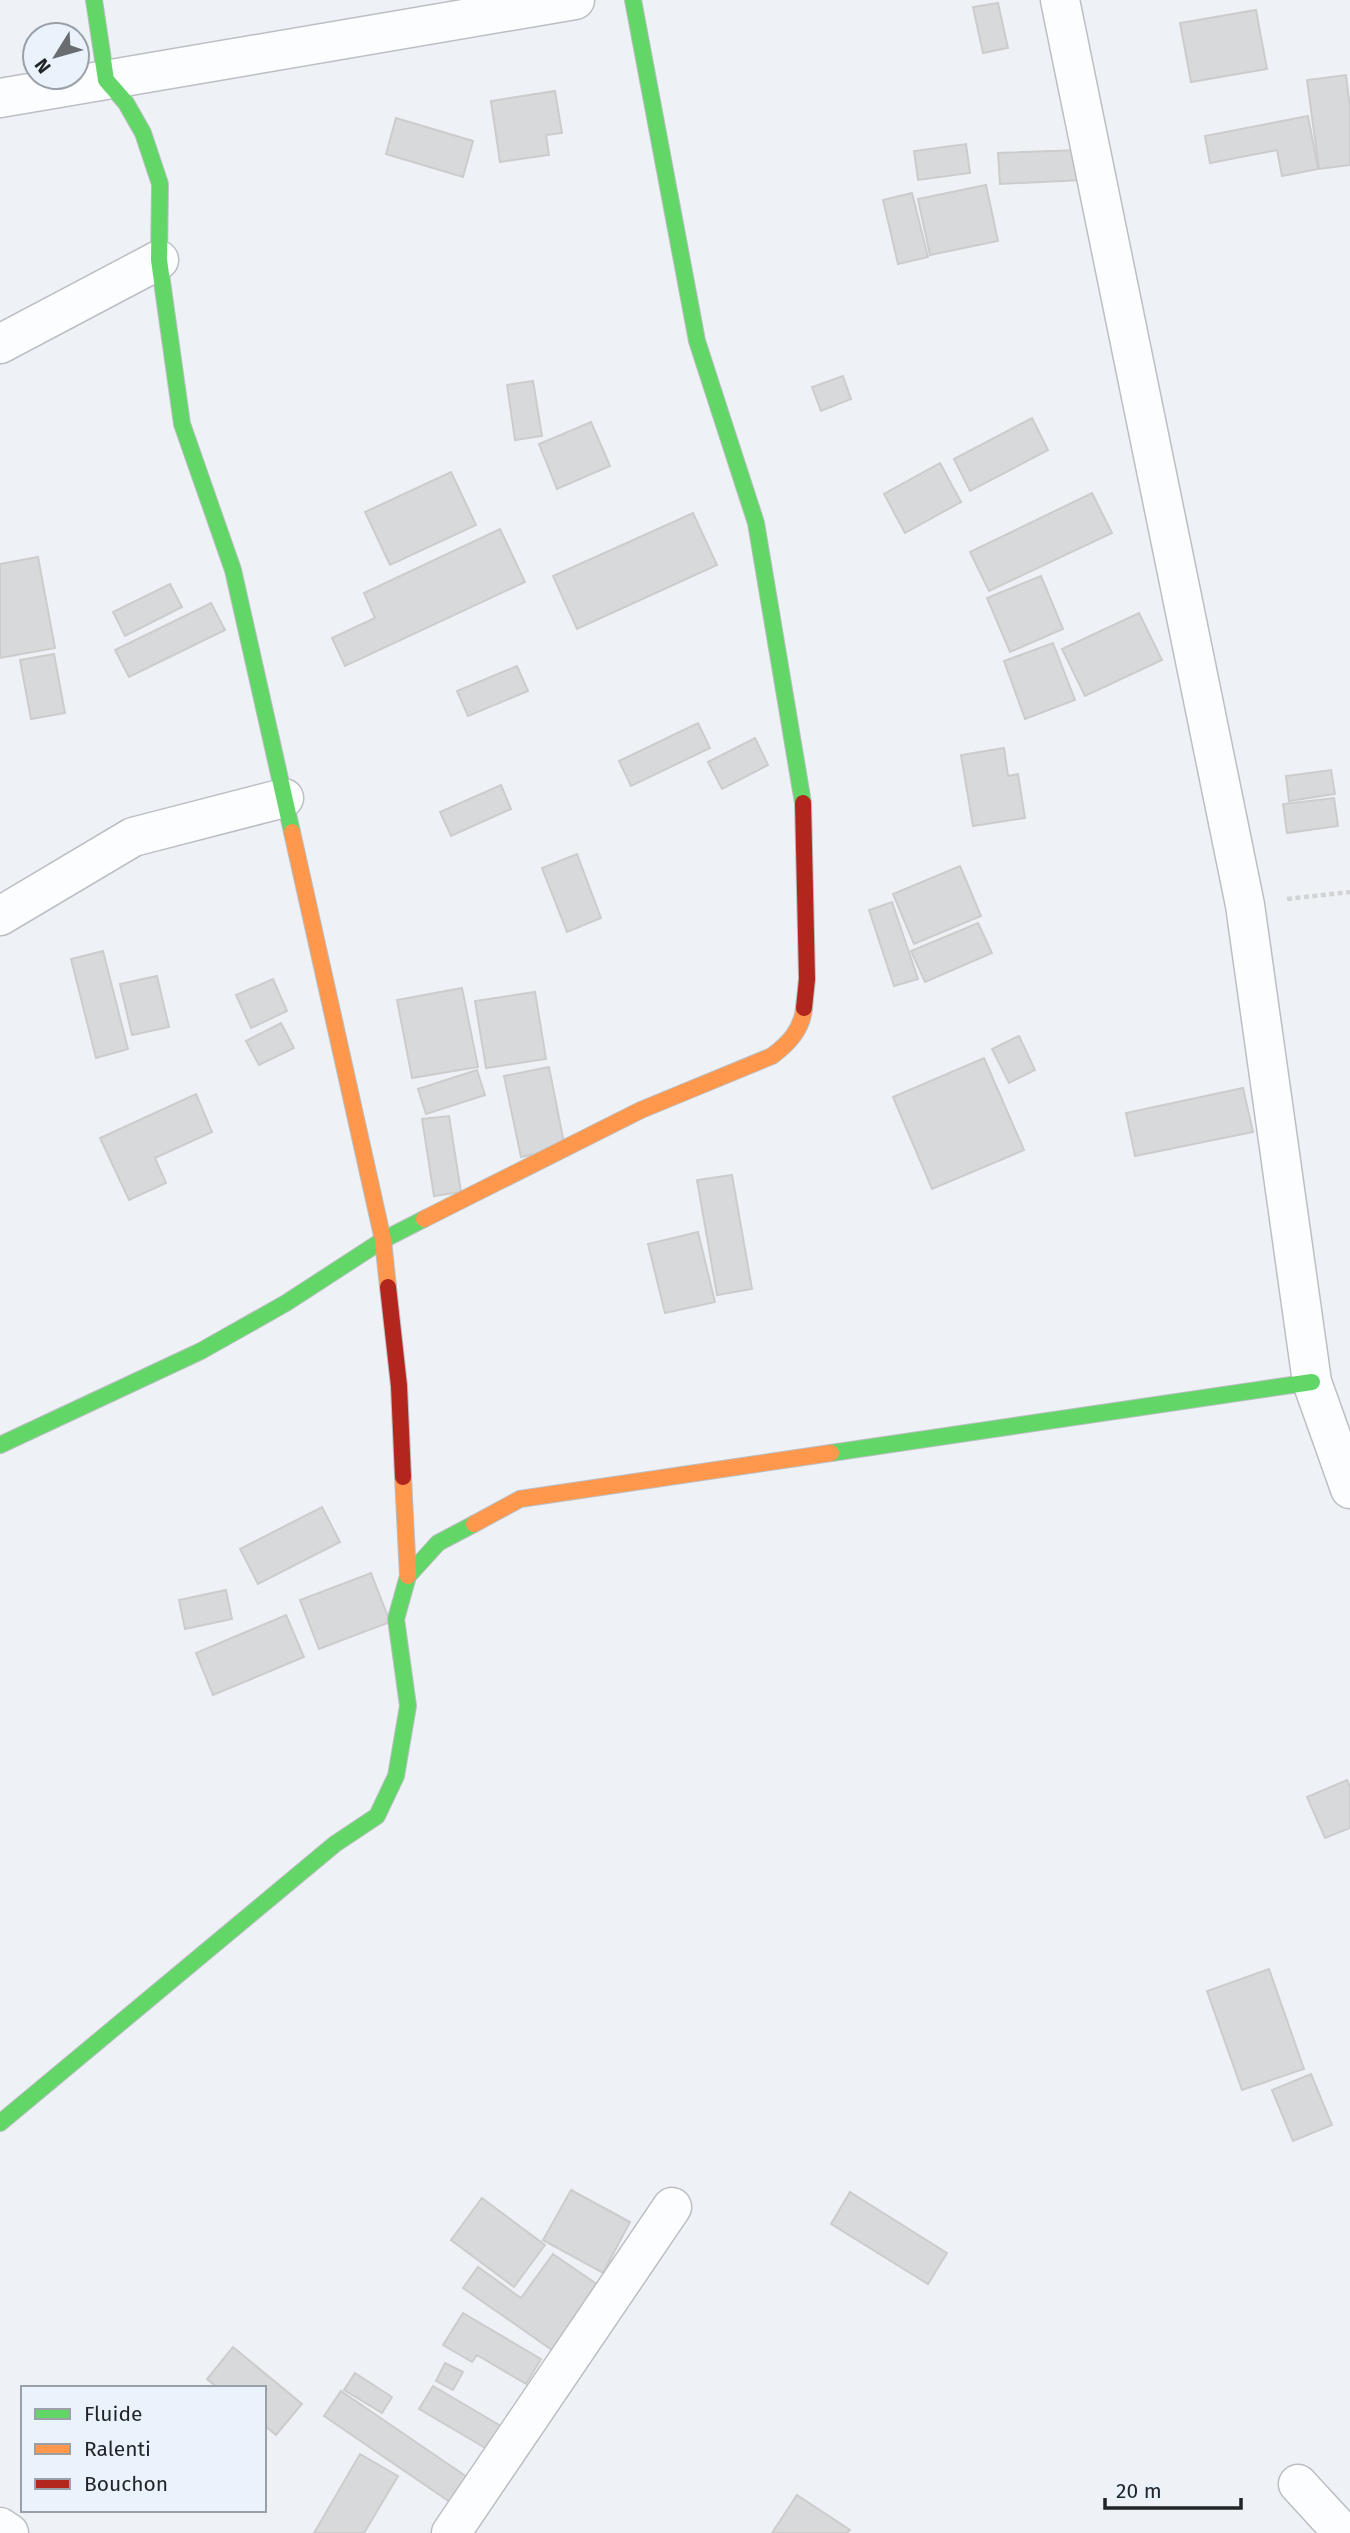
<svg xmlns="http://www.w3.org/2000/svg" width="1350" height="2533" viewBox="0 0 1350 2533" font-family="'Fira Sans',sans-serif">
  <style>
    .building { fill: #d8d9da; stroke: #cccccd; stroke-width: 2 }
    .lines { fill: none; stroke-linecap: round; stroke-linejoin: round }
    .street-casing { stroke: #bbbfc3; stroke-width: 41 }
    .fast-casing { stroke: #bbbfc3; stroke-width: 18 }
    .slow-casing { stroke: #bbbfc3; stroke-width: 18 }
    .jam-casing { stroke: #bbbfc3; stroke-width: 18 }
    .path { stroke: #d2d3d4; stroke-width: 4.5; stroke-dasharray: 5 3.5; stroke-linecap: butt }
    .street { stroke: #fcfdfe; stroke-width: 38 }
    .fast { stroke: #63d668; stroke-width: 16 }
    .slow { stroke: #ff974d; stroke-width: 16 }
    .jam { stroke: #b3261e; stroke-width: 16 }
  </style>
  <rect width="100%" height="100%" fill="#eef2f7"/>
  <path class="building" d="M 998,3 L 1008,48 L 983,53 L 973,7 Z
    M 1256,10 L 1267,69 L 1191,82 L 1180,23 Z
    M 1346,75 L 1350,108 L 1350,165 L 1319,169 L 1307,80 Z
    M 555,91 L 562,133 L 546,135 L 549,155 L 500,162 L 491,101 Z
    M 1308,116 L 1318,169 L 1282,176 L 1277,150 L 1210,163 L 1205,136 Z
    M 396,118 L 473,141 L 463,177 L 386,154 Z
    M 966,144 L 970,173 L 918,180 L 914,151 Z
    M 1081,150 L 1082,180 L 1000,184 L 998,153 Z
    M 986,185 L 998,241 L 930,255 L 918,199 Z
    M 912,193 L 928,257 L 898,264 L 883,200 Z
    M 843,376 L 851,399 L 821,411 L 812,387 Z
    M 533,381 L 542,436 L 515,440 L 507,385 Z
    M 1032,418 L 1048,450 L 970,491 L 954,459 Z
    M 591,422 L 610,466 L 557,489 L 539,444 Z
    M 940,463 L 961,502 L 905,533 L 884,494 Z
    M 451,472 L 476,525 L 390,565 L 365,512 Z
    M 1092,493 L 1112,533 L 989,591 L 970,552 Z
    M 693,513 L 717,565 L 577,629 L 553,576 Z
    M 500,529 L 525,582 L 345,666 L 332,638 L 375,618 L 364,593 Z
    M 38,557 L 55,648 L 0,658 L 0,564 Z
    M 1041,576 L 1063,629 L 1010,652 L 987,598 Z
    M 170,584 L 182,607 L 125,636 L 113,612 Z
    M 211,603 L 225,630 L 129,677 L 115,650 Z
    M 1139,613 L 1162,660 L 1085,696 L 1062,649 Z
    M 1053,643 L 1075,700 L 1025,719 L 1004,661 Z
    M 54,654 L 65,713 L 31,719 L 20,660 Z
    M 517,666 L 528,691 L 468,716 L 457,691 Z
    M 698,723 L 710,748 L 631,786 L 619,761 Z
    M 755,738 L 768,765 L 722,789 L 708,762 Z
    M 1004,748 L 1008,776 L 1018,774 L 1025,818 L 973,826 L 961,755 Z
    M 1331,770 L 1335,794 L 1289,801 L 1286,776 Z
    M 501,785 L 511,809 L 451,836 L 440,812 Z
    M 1334,798 L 1338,826 L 1287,833 L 1283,804 Z
    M 577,854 L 601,918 L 567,932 L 542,868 Z
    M 960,866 L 981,916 L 914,944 L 893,894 Z
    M 892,902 L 918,979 L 894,986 L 869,910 Z
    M 978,923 L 992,953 L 925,982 L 911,951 Z
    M 103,951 L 128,1049 L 96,1058 L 71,959 Z
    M 157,976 L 169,1027 L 132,1035 L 120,984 Z
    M 273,979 L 287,1011 L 251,1028 L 236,995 Z
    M 462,988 L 478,1067 L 412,1078 L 397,1000 Z
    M 535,992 L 546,1059 L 486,1068 L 475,1001 Z
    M 281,1023 L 294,1048 L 259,1065 L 246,1041 Z
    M 1019,1036 L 1035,1070 L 1009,1083 L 992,1049 Z
    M 984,1058 L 1024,1150 L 932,1189 L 893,1097 Z
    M 549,1067 L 565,1148 L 521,1157 L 504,1076 Z
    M 477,1070 L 485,1095 L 426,1114 L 418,1089 Z
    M 1243,1088 L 1253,1132 L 1135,1156 L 1126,1113 Z
    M 196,1094 L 212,1132 L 155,1158 L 166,1183 L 129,1200 L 100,1138 Z
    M 449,1116 L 461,1192 L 434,1196 L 422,1119 Z
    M 732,1175 L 752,1289 L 717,1295 L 697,1180 Z
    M 698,1232 L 715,1302 L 665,1313 L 648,1244 Z
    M 322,1507 L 340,1542 L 258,1584 L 240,1549 Z
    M 371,1573 L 390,1622 L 319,1649 L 300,1600 Z
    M 226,1590 L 232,1619 L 185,1629 L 179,1600 Z
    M 286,1615 L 304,1657 L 213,1695 L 196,1653 Z
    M 1347,1780 L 1350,1787 L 1350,1828 L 1325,1838 L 1307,1797 Z
    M 1269,1969 L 1304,2069 L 1242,2090 L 1207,1991 Z
    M 1311,2074 L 1332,2125 L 1293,2141 L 1272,2090 Z
    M 571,2190 L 630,2222 L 603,2273 L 543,2240 Z
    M 850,2192 L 947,2253 L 928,2284 L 831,2224 Z
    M 482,2198 L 545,2245 L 514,2287 L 451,2240 Z
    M 553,2254 L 601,2287 L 555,2352 L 463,2288 L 478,2267 L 521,2298 Z
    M 463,2313 L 541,2359 L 526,2384 L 477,2355 L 472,2362 L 443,2345 Z
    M 233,2347 L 302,2404 L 276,2435 L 264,2425 L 264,2388 L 218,2388 L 207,2379 Z
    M 445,2363 L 463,2372 L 453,2390 L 436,2381 Z
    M 355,2373 L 392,2397 L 382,2413 L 344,2390 Z
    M 433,2386 L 501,2426 L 487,2449 L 419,2409 Z
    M 341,2391 L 467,2477 L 450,2502 L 324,2416 Z
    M 360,2454 L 398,2476 L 364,2533 L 314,2533 Z
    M 797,2495 L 850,2530 L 847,2533 L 772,2533 Z"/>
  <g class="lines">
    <defs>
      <path id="street" d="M 1060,0 L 1245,905 L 1312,1382 L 1350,1489
        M 0,98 L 575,0
        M 0,344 L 159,260
        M 0,916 L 133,837 L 284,798
        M 1298,2484 L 1343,2533
        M 0,2527 L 9,2533
        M 451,2533 L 672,2207"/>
      <path id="fast" d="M 94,0 L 106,80 L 126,103 L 143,133 L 160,184 L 159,260 L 182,424 L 233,570 L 292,832
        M 633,0 L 697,341 L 756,523 L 803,803
        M 0,1445 L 201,1351 L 286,1303 L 383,1240 L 424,1219
        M 831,1453 L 1312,1382
        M 0,2123 L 335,1844 L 377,1816 L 396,1776 L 408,1706 L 396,1619 L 408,1576 L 438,1543 L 474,1524"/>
      <path id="slow" d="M 292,832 L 383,1240 L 388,1287
        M 424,1219 L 641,1110 L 772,1056 C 788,1044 802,1030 804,1008
        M 403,1477 L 408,1576
        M 474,1524 L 520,1499 L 831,1453"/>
      <path id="jam" d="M 803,803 L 807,979 L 804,1008
        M 388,1287 L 399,1386 L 403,1477"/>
    </defs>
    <use href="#street" class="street-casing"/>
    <use href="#fast" class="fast-casing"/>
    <use href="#slow" class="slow-casing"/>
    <use href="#jam" class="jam-casing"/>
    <path class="path" d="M 1287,899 L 1350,892"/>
    <use href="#street" class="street"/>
    <use href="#fast" class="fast"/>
    <use href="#slow" class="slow"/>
    <use href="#jam" class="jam"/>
  </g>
  <rect x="21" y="2386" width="245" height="126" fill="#eaf2fb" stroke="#9aa0a7" stroke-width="2"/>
  <rect x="35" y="2409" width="35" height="10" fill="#63d668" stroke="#9aa0a7" stroke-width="2"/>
  <text x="84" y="2421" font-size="21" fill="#222528">Fluide</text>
  <rect x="35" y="2444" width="35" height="10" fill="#ff974d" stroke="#9aa0a7" stroke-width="2"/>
  <text x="84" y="2456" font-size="21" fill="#222528">Ralenti</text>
  <rect x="35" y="2479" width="35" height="10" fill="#b3261e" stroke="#9aa0a7" stroke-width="2"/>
  <text x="84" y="2491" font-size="21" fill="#222528">Bouchon</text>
  <g transform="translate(56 56) rotate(233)"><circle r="33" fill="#eaf2fb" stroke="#9aa0a7" stroke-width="2"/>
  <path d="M0-5L12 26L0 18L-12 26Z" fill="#696d70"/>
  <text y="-10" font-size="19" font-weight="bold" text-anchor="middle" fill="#222528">N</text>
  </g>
  <path d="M1105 2498v10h136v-10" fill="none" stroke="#222528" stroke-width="3.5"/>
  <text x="1116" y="2498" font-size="21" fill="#222528" stroke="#eaf2fb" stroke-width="5" paint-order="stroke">20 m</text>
</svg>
